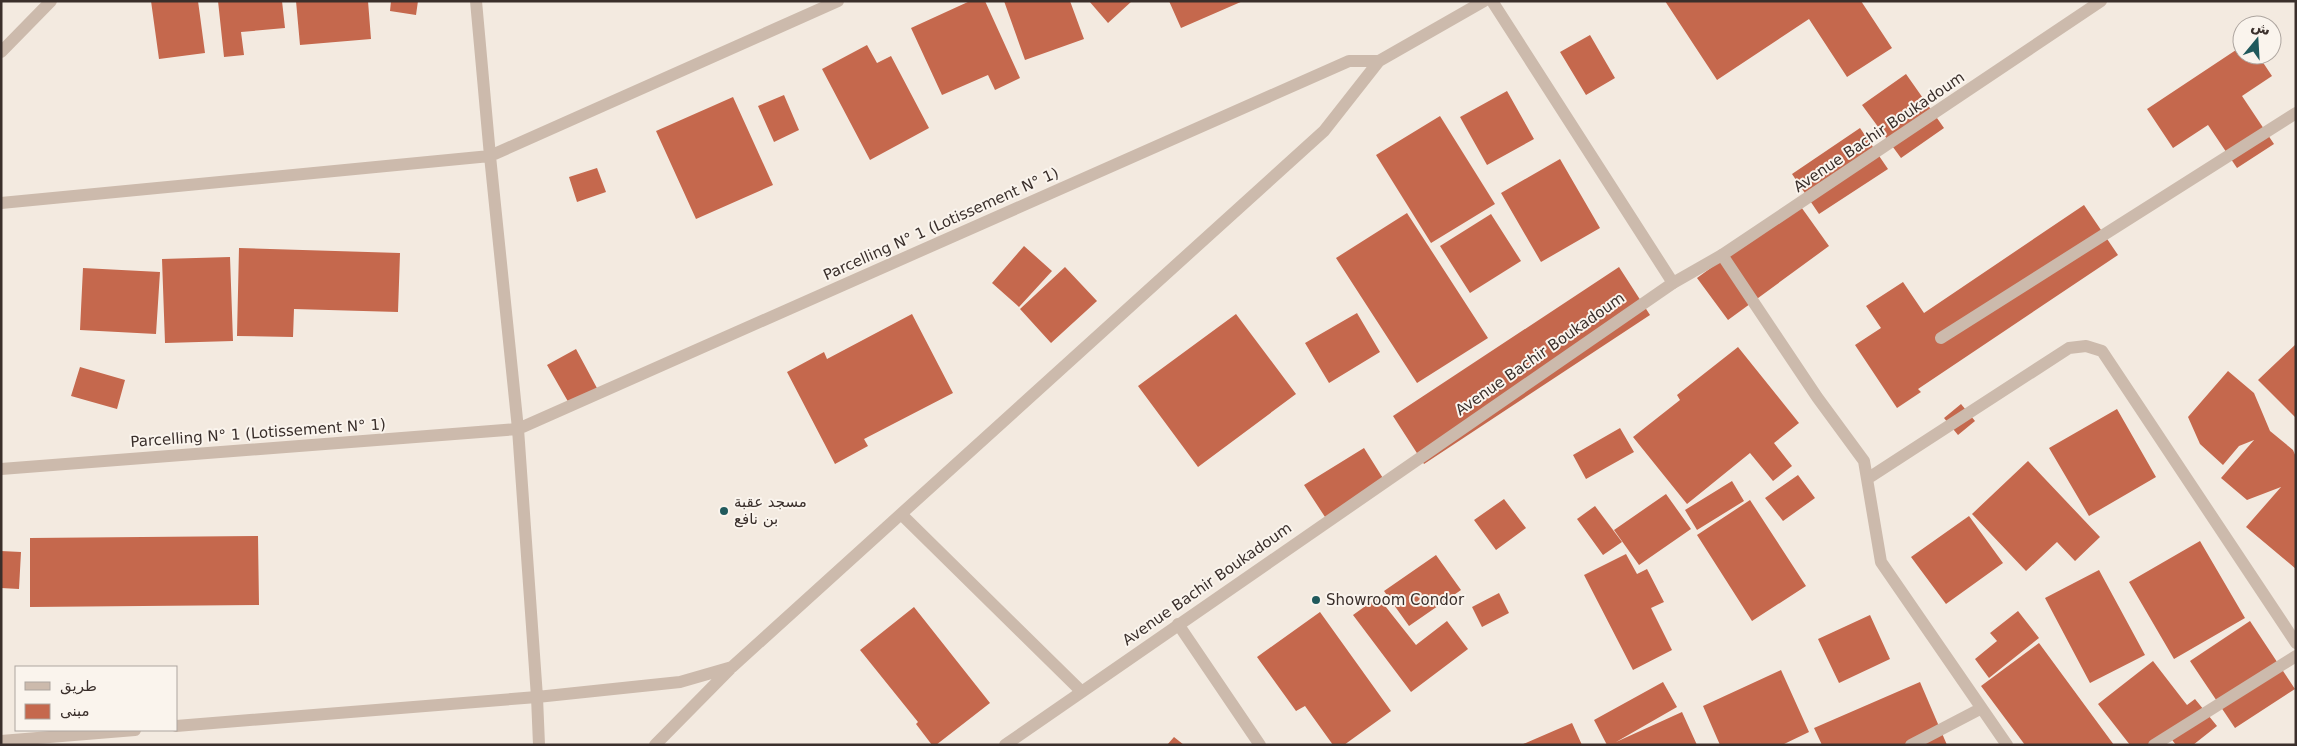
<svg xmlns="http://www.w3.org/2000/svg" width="2297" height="746" viewBox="0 0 2297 746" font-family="'DejaVu Sans',Cairo,sans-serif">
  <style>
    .building { fill: #c5684d }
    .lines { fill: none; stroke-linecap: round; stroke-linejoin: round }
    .minor { stroke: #ccbaac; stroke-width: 12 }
    .tertiary { stroke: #ccbaac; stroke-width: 12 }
    .poi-dot { fill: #20595c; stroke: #faf4ed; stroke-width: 2 }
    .labels { text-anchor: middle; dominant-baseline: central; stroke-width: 4; stroke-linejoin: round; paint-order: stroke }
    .street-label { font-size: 15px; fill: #3a2f2b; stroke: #faf4ed }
    .poi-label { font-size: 15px; fill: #3a2f2b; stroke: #faf4ed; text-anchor: start }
  </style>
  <rect width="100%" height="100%" fill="#f3eae0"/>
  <path class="building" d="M 151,1 L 198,1 L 205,53 L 159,59 Z
    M 218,1 L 282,1 L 285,28 L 241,32 L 244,55 L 224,57 Z
    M 296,1 L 368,1 L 371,39 L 300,45 Z
    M 391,1 L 418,1 L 416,15 L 390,11 Z
    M 970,1 L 985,1 L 1020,78 L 995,90 L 988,75 L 942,95 L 911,28 Z
    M 1004,1 L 1070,1 L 1084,39 L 1025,60 Z
    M 1089,1 L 1132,1 L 1108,23 Z
    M 1169,1 L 1243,1 L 1181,28 Z
    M 1665,1 L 1861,1 L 1892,48 L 1847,77 L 1809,19 L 1717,80 Z
    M 1590,35 L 1615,78 L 1586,95 L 1560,52 Z
    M 867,45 L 877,63 L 891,56 L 929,128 L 870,160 L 822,69 Z
    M 2242,46 L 2242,55 L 2258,55 L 2272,76 L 2242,96 L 2274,144 L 2237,168 L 2208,125 L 2173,148 L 2147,109 Z
    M 1906,74 L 1944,128 L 1901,158 L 1862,105 Z
    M 1507,91 L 1534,139 L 1487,165 L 1460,117 Z
    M 784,95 L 799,130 L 774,142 L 758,106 Z
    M 733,97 L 773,185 L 696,219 L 656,131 Z
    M 1440,116 L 1495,204 L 1431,243 L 1376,155 Z
    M 1860,128 L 1888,169 L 1819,214 L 1792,174 Z
    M 1560,159 L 1600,228 L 1541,262 L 1501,193 Z
    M 597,168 L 606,192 L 577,202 L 569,177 Z
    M 1799,204 L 1829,246 L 1728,320 L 1697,278 Z
    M 2084,205 L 2118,255 L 1918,389 L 1921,392 L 1897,408 L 1855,345 L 1881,328 L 1866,306 L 1903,282 L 1924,313 Z
    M 1407,213 L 1488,338 L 1417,383 L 1336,258 Z
    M 1491,214 L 1521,261 L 1470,293 L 1440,246 Z
    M 1024,246 L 1052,271 L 1019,307 L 992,283 Z
    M 239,248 L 400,253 L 398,312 L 294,309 L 293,337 L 237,336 Z
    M 230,257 L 233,341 L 165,343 L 162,259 Z
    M 1065,267 L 1097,301 L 1051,343 L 1020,309 Z
    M 1619,267 L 1650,315 L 1424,464 L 1393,416 Z
    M 83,268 L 160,272 L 156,334 L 80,330 Z
    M 1357,313 L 1380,352 L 1329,383 L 1305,343 Z
    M 912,314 L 953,393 L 864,439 L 868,446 L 835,464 L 787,372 L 824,352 L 827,359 Z
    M 1236,314 L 1296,394 L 1198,467 L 1138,386 Z
    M 2296,344 L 2296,418 L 2258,380 Z
    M 1738,347 L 1799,423 L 1774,443 L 1792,466 L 1773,481 L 1750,453 L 1687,504 L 1633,437 L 1680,400 L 1677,395 Z
    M 576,349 L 598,390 L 570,405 L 547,365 Z
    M 80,367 L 125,380 L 117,409 L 71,396 Z
    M 2228,371 L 2254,393 L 2270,431 L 2293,450 L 2296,457 L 2296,569 L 2246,527 L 2281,487 L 2247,500 L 2221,478 L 2254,440 L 2239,446 L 2223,465 L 2200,444 L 2188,417 Z
    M 1961,404 L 1975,421 L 1958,435 L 1944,418 Z
    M 2117,409 L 2156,477 L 2089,516 L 2049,448 Z
    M 1620,428 L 1634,452 L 1586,479 L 1573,455 Z
    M 1364,448 L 1386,483 L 1327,520 L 1304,485 Z
    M 2028,461 L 2100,537 L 2075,561 L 2057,542 L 2026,571 L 1972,514 Z
    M 1798,475 L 1815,498 L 1783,521 L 1765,498 Z
    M 1732,481 L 1744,501 L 1697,530 L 1685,510 Z
    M 1666,494 L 1691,529 L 1639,565 L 1614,530 Z
    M 1504,499 L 1526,528 L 1496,550 L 1474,520 Z
    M 1750,500 L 1806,586 L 1752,621 L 1697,535 Z
    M 1595,506 L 1622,542 L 1603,555 L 1577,519 Z
    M 1969,516 L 2003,563 L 1946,604 L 1911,557 Z
    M 258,536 L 259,605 L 30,607 L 30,538 Z
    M 2200,541 L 2245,618 L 2174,659 L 2129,582 Z
    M 1,551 L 21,552 L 19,589 L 1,588 Z
    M 1626,554 L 1637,574 L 1647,569 L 1664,602 L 1651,608 L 1672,650 L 1633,670 L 1584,575 Z
    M 1436,555 L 1461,590 L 1409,626 L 1384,591 Z
    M 2099,570 L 2145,655 L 2090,683 L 2045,598 Z
    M 1499,593 L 1509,613 L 1482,627 L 1472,607 Z
    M 1378,597 L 1416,645 L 1447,621 L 1468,649 L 1411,692 L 1353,615 Z
    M 914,607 L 990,703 L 936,745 L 932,745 L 916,724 L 918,722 L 860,650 Z
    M 2018,611 L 2039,638 L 1989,678 L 1975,659 L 1997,641 L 1990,633 Z
    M 1320,612 L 1391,711 L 1344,745 L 1333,745 L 1305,706 L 1296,711 L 1257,657 Z
    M 1870,615 L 1890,659 L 1839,683 L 1818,639 Z
    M 2250,621 L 2295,689 L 2235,728 L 2190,661 Z
    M 2039,643 L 2114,745 L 2025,745 L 1981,686 Z
    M 2153,661 L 2187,705 L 2195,699 L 2217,726 L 2193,745 L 2176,745 L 2166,732 L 2150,745 L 2130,745 L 2098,704 Z
    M 1781,670 L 1809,732 L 1782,745 L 1720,745 L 1703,706 Z
    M 1663,682 L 1677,707 L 1616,742 L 1682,712 L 1697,745 L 1607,745 L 1594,720 Z
    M 1920,682 L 1947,745 L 1822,745 L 1814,728 Z
    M 1572,723 L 1582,745 L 1521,745 Z
    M 1174,737 L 1184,745 L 1167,745 Z"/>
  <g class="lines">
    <path class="minor" d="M 476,1 L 490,156 L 838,1
      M 1492,1 L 1673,283
      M 1,52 L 51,1
      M 1379,61 L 1349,61 L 518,429 L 537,697 L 680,682 L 732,667 L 1324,131 L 1379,61 L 1484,1
      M 1,203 L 490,156 L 518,429 L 1,469
      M 1722,255 L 1817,397 L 1864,461 L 1881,562 L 2007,745
      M 1941,338 L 2296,113
      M 1867,479 L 2069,348 L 2086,346 L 2102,351 L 2296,643
      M 901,514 L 1081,691
      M 1178,624 L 1260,745
      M 176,726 L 537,697 L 539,745
      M 1,741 L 135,730
      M 655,745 L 730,669
      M 1911,745 L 1980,709
      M 2154,745 L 2296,656"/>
    <path class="tertiary" d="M 1005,745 L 1673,283 L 1722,255 L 2101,1"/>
  </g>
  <g class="poi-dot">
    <circle cx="724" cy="511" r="5"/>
    <circle cx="1316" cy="600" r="5"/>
  </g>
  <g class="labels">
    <g class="street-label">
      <text transform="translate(1879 132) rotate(-34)">Avenue Bachir Boukadoum</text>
      <text transform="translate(941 224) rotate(-24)">Parcelling N° 1 (Lotissement N° 1)</text>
      <text transform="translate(1540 354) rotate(-35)">Avenue Bachir Boukadoum</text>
      <text transform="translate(258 433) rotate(-4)">Parcelling N° 1 (Lotissement N° 1)</text>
      <text transform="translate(1207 584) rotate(-35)">Avenue Bachir Boukadoum</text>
    </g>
    <g class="poi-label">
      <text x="734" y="502">مسجد عقبة<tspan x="734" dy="17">بن نافع</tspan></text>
      <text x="1326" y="600">Showroom Condor</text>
    </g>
  </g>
  <rect width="2297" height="746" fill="none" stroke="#3a2f2b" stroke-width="5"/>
  <rect x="15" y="666" width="162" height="65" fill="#faf4ed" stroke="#ada59f"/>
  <rect x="25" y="682" width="25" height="8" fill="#ccbaac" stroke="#ada59f"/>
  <text x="60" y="691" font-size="15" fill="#3a2f2b">طريق</text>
  <rect x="25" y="704" width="25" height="15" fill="#c5684d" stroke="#ada59f"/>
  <text x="60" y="716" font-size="15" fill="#3a2f2b">مبنى</text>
  <g transform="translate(2257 40) rotate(18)"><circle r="24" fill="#faf4ed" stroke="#ada59f"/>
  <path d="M0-4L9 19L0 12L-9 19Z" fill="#20595c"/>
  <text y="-8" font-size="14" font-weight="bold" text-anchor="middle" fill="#3a2f2b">ش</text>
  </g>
</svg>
